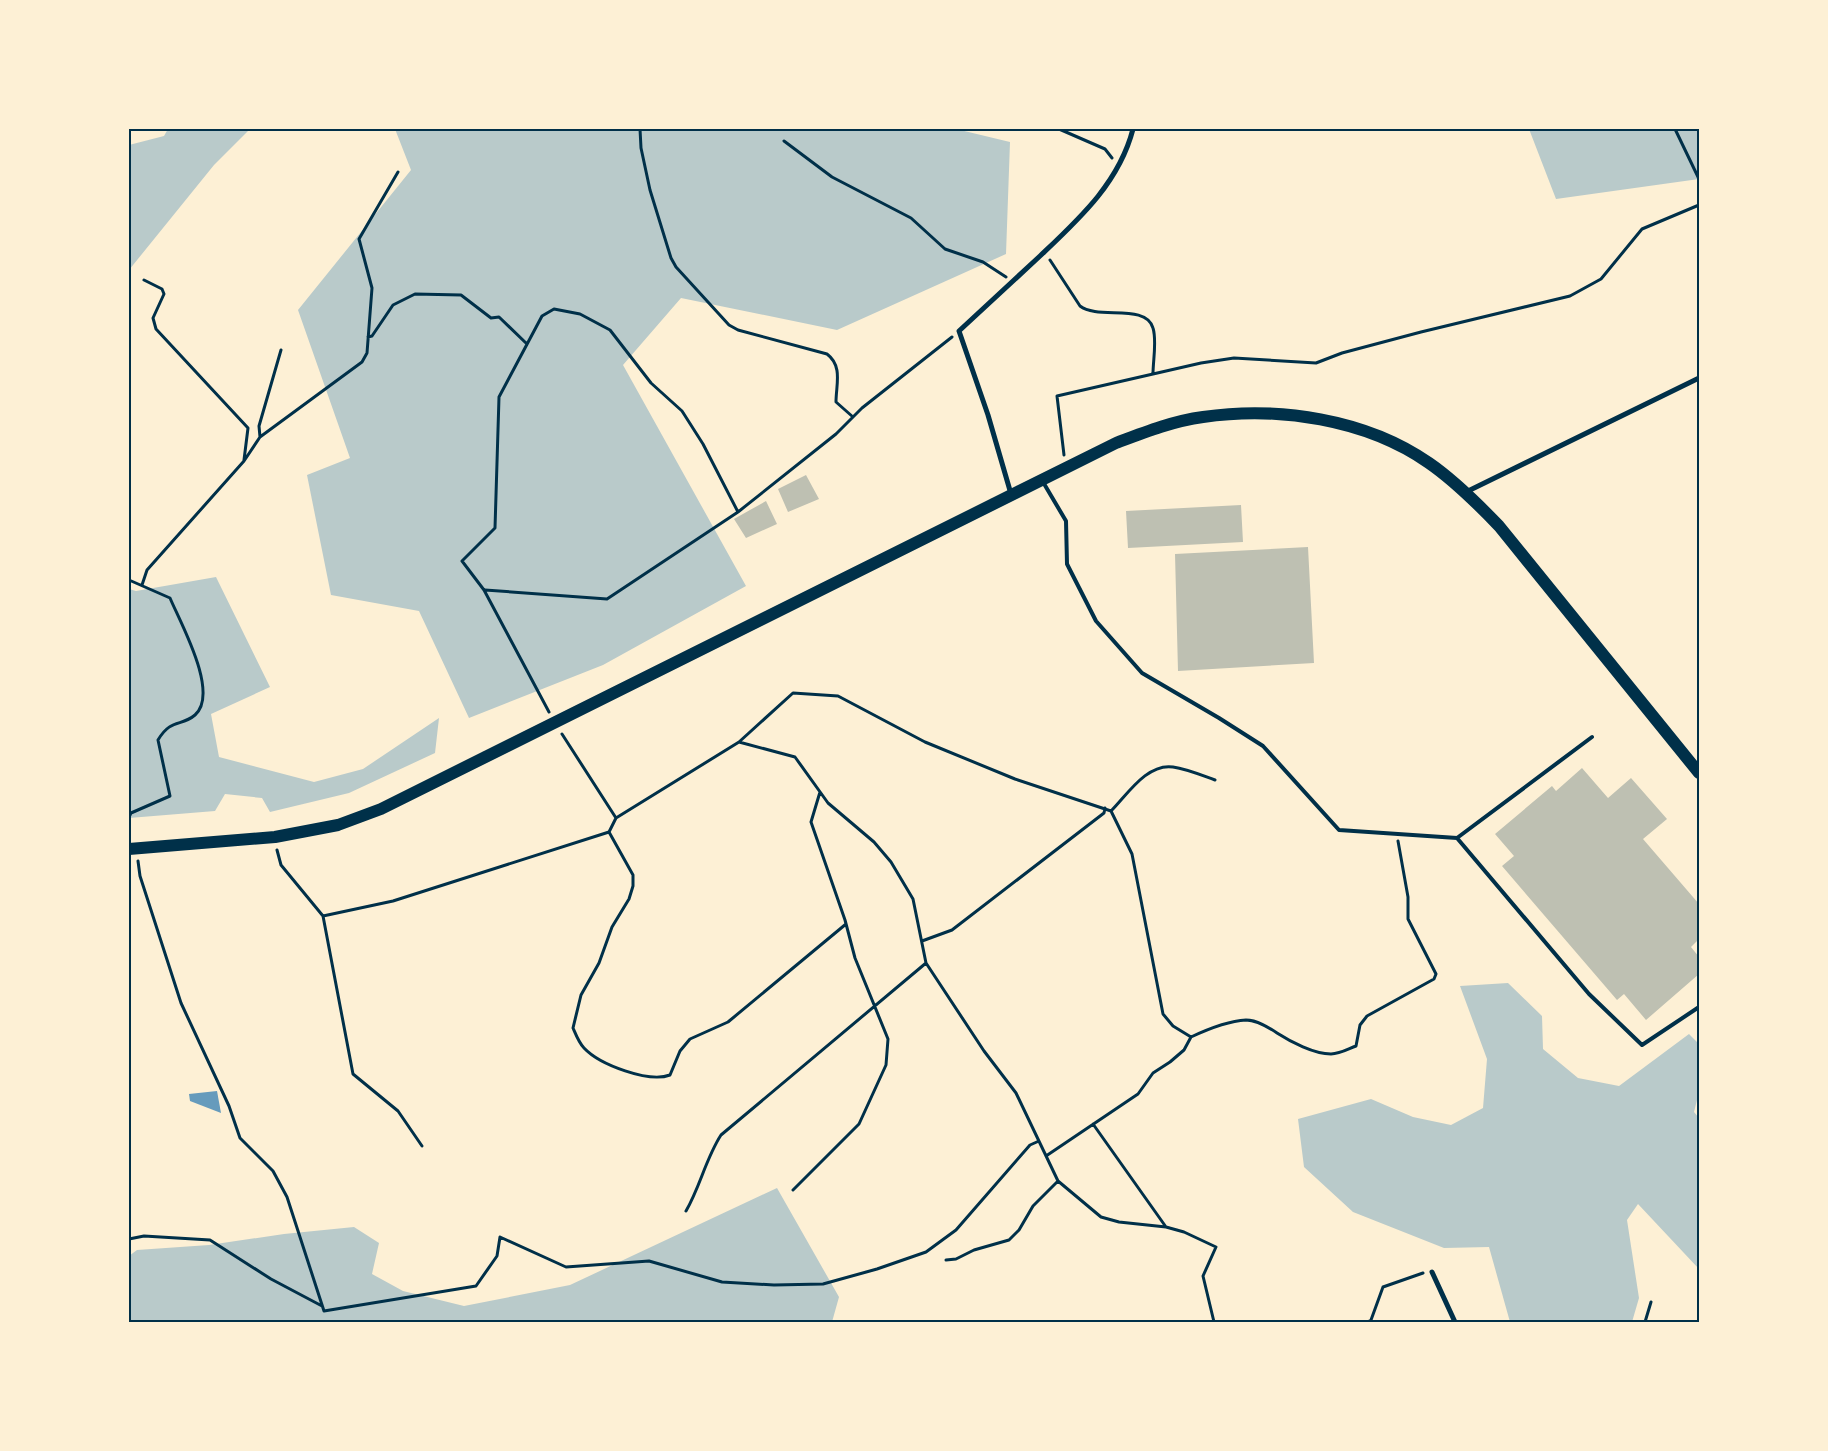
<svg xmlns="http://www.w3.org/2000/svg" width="1828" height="1451" viewBox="0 0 1828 1451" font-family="Quicksand,sans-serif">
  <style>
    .green { fill: #b9caca }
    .water { fill: #669bbc }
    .building { fill: #bec0b2 }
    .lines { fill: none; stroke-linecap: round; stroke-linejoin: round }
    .path { stroke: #003049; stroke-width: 3 }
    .service { stroke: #003049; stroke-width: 4 }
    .minor { stroke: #003049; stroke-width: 5 }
    .primary { stroke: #003049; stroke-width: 12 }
    .neatline { fill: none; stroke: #003049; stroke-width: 2 }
  </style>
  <rect width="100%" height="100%" fill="#fdf0d5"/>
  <path class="green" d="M 168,129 L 250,129 L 214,165 L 129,270 L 129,145 L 164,136 Z
    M 395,129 L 956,129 L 1010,142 L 1006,254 L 837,330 L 681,298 L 623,365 L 746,586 L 603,665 L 469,718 L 419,611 L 331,595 L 307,475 L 350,458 L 298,310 L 411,170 Z
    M 1529,129 L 1699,129 L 1699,179 L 1556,199 Z
    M 216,577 L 270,687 L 211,714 L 219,757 L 314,782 L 363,769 L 439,718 L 435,753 L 349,793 L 270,812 L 262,798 L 225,794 L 215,811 L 129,818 L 129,589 L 136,591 Z
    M 1508,983 L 1542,1016 L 1543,1049 L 1578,1078 L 1619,1086 L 1689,1034 L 1699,1044 L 1699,1092 L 1694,1112 L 1699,1118 L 1699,1269 L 1638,1204 L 1627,1220 L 1639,1298 L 1632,1322 L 1510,1322 L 1489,1247 L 1444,1248 L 1353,1212 L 1304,1167 L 1298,1119 L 1371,1099 L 1413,1117 L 1451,1125 L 1483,1108 L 1487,1059 L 1460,986 Z
    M 777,1188 L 839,1297 L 832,1322 L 129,1322 L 129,1256 L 137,1250 L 209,1245 L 284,1234 L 354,1227 L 379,1243 L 372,1274 L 403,1291 L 464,1306 L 570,1285 Z"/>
  <path class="water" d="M 217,1091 L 221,1113 L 190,1101 L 189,1094 Z"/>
  <path class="building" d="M 806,475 L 819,499 L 788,512 L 778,489 Z
    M 766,501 L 777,524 L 746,538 L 734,519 Z
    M 1241,505 L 1243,542 L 1128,548 L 1126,511 Z
    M 1308,547 L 1314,663 L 1178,671 L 1175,554 Z
    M 1582,768 L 1608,798 L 1631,778 L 1667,819 L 1643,839 L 1699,904 L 1699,939 L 1691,947 L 1699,957 L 1699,974 L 1646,1020 L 1624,994 L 1617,1000 L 1502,866 L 1514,856 L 1495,834 L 1552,786 L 1556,791 Z"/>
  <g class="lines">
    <path class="path" d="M 640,129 L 641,148 L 650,190 L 671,258 L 676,267 L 729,325 L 738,330 L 827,354 C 843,366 836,385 836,402 L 853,417
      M 1059,129 L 1105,149 L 1112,158
      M 1675,129 L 1699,179
      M 784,141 L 832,177 L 911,218 L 945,249 L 983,262 L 1006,277
      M 1050,260 L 1080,306 C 1098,320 1146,303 1153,328 C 1157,341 1153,360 1153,374
      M 144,280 L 162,289 L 164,294 L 153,318 L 156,329 L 248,428 L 244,460
      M 368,337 L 372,336 L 393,305 L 415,294 L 461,295 L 491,318 L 499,317 L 527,344
      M 260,437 L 259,426 L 281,350
      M 1064,455 L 1057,396 L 1201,363 L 1234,358 L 1316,363 L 1342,353 L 1421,332 L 1570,296 L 1601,279 L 1642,229 L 1699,205
      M 129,580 L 170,598 C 180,622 220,693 195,715 C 181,727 171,718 158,740 L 170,796 L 131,813 L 129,817
      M 142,585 L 147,570 L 244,461 L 260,437 L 362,362 L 367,353 L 372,288 L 359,239 L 398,172
      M 485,590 L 607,599 L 738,512 L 836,434 L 862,408 L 952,337
      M 549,712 L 484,590 L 462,561 L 495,528 L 499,397 L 542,316 L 554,309 L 580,314 L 610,330 L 651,383 L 682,411 L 703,444 L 738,512
      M 562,734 L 616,818
      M 739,742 L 795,757 L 828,803 L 874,842 L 891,862 L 913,899 L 926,963 L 984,1051 L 1016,1093 L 1058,1181 L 1101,1217 L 1119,1222 L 1166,1227 L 1184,1232 L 1216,1247 L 1203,1276 L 1214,1322
      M 1111,811 C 1127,795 1147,763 1173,767 C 1187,769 1201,775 1215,780
      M 609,832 L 633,875 L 633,886 L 629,899 L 612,927 L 599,963 L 581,995 L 573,1028 C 576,1035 579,1043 584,1048 C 600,1065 649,1083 670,1075 L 680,1051 L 690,1039 L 728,1022 L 846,924
      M 277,850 L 281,865 L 323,916 L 353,1074 L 398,1111 L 422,1146
      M 138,861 L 140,876 L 181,1003 L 229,1106 L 240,1138 L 273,1171 L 287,1197 L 324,1311 L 476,1286 L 497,1256 L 500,1237 L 566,1267 L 649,1261 L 722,1282 L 774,1285 L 823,1284 L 877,1269 L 926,1252 L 956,1230 L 1030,1145 L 1039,1141
      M 323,916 L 393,901 L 609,832 L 616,818 L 739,742 L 793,693 L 838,696 L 925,742 L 1015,779 L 1111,811 L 1132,854 L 1163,1014 L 1173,1026 L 1191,1037 L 1184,1050 L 1170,1062 L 1153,1073 L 1138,1094 L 1046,1156
      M 922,941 L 952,930 L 1104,813 L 1105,808
      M 1191,1037 C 1208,1029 1227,1021 1246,1020 C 1257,1020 1268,1027 1277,1033 C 1291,1042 1314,1054 1331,1054 C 1340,1054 1348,1049 1356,1046 L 1360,1025 L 1367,1016 L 1434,979 L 1436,974 L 1408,919 L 1408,897 L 1398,841
      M 1093,1124 L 1166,1227
      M 793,1190 L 859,1124 L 886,1065 L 888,1039 L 855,958 L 845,920 L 811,822 L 820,792
      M 686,1211 C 700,1187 706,1158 721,1135 L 926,963
      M 129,1239 L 144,1236 L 210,1240 L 271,1279 L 322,1306
      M 946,1260 L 956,1259 L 974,1250 L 1009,1240 L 1019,1230 L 1033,1206 L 1058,1181
      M 1368,1322 L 1371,1320 L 1383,1287 L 1423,1273
      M 1645,1322 L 1651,1302"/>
    <path class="service" d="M 1043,482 L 1066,521 L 1067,564 L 1096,621 L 1142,673 L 1219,718 L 1263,746 L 1339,830 L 1457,838 L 1592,737
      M 1457,838 L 1589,994 L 1642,1045 L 1699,1007"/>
    <path class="minor" d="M 1466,492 L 1699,378
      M 1011,494 L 988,415 L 959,331 C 986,306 1013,281 1040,256 C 1079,219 1119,183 1133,129
      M 1432,1272 L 1455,1322"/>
    <path class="primary" d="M 129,849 L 275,837 L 338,825 L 381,809 L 1116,443 C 1145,432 1173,421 1203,417 C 1278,406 1366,419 1429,463 C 1455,481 1477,503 1499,526 L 1699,773"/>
  </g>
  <rect width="1828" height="1451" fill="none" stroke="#fdf0d5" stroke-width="260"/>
  <rect x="130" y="130" width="1568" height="1191" class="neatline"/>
</svg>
